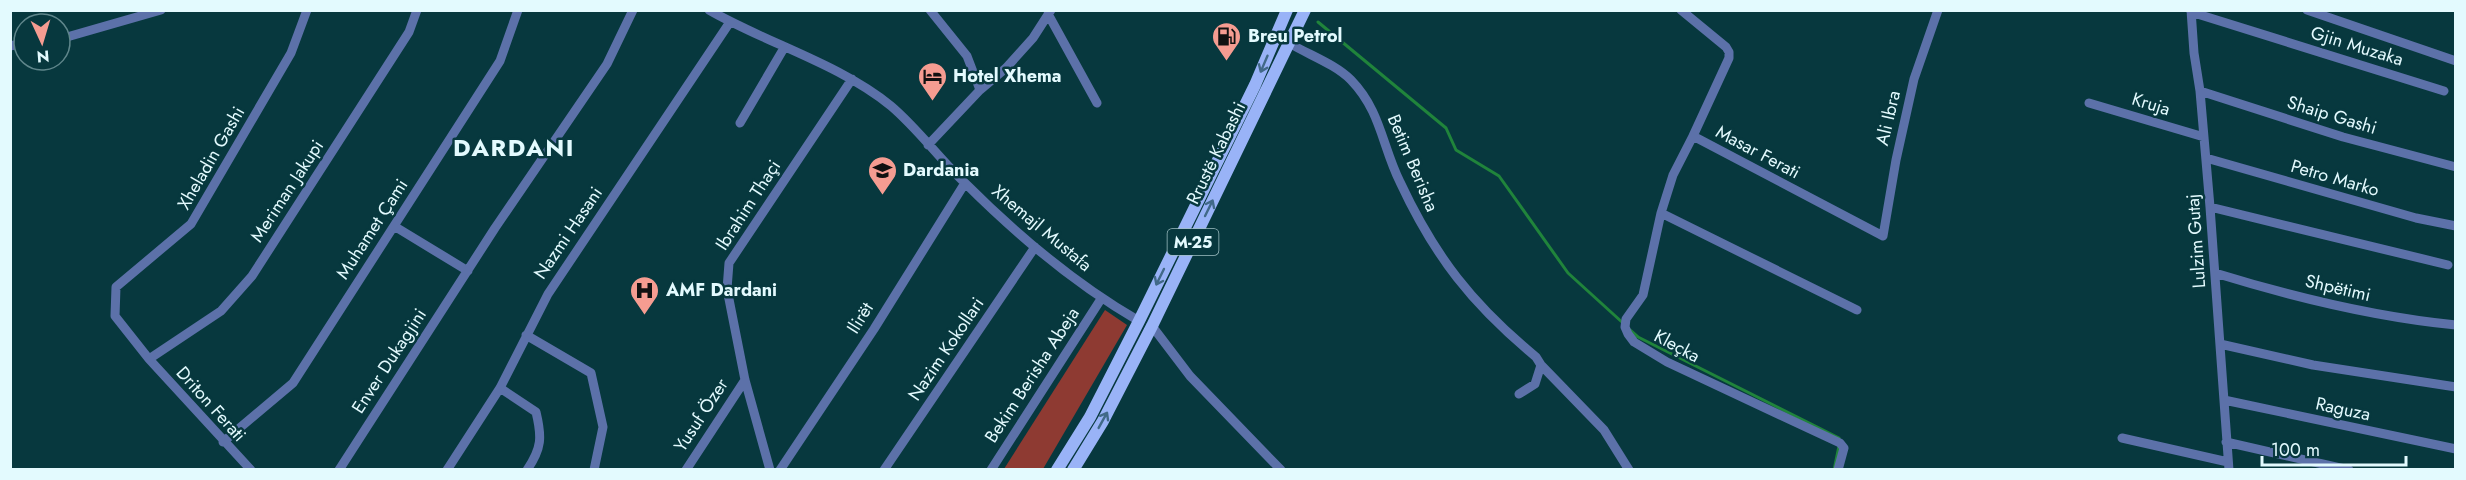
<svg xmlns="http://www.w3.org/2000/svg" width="2466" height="480" viewBox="0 0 2466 480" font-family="Jost,sans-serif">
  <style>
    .green { fill: #8e3a32 }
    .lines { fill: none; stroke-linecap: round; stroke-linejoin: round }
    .stream { stroke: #20843b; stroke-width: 3 }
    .minor { stroke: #5c71a9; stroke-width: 9 }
    .major { stroke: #99b3f7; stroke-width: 12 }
    .oneway { stroke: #416988 }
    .labels { text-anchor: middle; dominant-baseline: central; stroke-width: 5; stroke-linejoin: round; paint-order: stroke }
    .shield { fill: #07383e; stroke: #a1c0c4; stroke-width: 1.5 }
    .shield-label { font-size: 16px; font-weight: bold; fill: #e3fafe }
    .poi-label { font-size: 18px; font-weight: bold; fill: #e3fafe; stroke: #07383e; text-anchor: start }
    .street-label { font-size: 18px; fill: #e3fafe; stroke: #07383e }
    .district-label { font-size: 24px; font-weight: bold; letter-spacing: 1.5px; fill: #e3fafe; stroke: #07383e }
  </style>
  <rect width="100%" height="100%" fill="#07383e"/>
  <path class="green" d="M 1105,310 L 1127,325 L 1043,469 L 1004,469 Z"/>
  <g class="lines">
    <path class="stream" d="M 1318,22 L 1446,128 L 1456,150 L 1499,176 L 1568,273 L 1623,323
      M 1630,330 L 1638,337 L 1839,438
      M 1834,470 L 1839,446"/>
    <path class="minor" d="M 709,10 C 768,44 838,63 891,106 C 917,128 939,158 964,182 C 1016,234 1075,284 1139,321
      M 930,10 L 967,56 L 980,90
      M 1681,10 L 1726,47 L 1729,52 L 1729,58 L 1693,136 L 1883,236 L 1896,160 L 1914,79 L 1938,10
      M 2191,10 L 2194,53 L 2200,91 L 2210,207 L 2229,470
      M 2307,10 L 2456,61
      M 2191,12 L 2444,91
      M 1048,14 L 1097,103
      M 60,39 L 161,10
      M 1289,43 C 1309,55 1335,64 1351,80 C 1381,111 1382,146 1400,182 C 1435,257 1472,304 1536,357 L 1541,365 L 1535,384 L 1519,394
      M 10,46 L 24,43
      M 2200,91 L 2343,137 L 2456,167
      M 2089,103 L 2204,137
      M 740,123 L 784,48
      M 1693,136 L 1673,175 L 1661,213 L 1643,295 L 1626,319 L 1625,327 L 1628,334 L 1634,342 L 1667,362 L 1840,443 L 1844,448 L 1838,470
      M 928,145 L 980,90 L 1006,68 L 1033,38 L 1051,10
      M 2206,158 L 2416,218 L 2456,226
      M 2210,207 L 2448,265
      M 1661,213 L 1857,310
      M 394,226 L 468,271
      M 2215,273 C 2293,297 2374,317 2456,325
      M 1152,326 L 1190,376 L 1281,470
      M 526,335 L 591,373 L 603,427 L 594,470
      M 2220,344 L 2313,365 L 2456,387
      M 149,359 L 221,311 L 252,276 L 409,32 L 417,10
      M 1541,365 L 1604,430 L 1629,470
      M 500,388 L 536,412 C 542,437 542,448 527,470
      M 2224,400 L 2456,449
      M 2122,438 L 2228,462
      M 223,442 L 293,383 L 500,61 L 518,10
      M 2226,442 L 2349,470
      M 251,470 L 149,359 L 115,316 L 116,287 L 191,224 L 291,53 L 307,10
      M 339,470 L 495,228 L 607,64 L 633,10
      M 447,470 L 500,388 L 548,294 L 730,22
      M 686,470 L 745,380
      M 770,470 L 745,380 L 727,289 L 729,263 L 852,79
      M 780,470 L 874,329 L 965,183
      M 884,470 L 1035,247
      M 991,470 L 1101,299"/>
    <path class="major" d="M 1057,470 L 1090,417 L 1139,321 L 1255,85 L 1287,10
      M 1073,470 L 1103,421 L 1152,326 L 1305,10"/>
  </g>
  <defs><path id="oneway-shaft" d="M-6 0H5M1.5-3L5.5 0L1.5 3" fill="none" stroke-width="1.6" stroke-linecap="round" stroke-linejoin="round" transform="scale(1.5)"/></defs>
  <g class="oneway">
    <use href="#oneway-shaft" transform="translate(1264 64) rotate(113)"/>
    <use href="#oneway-shaft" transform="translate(1209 208) rotate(-64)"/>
    <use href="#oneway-shaft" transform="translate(1160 277) rotate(116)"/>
    <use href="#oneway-shaft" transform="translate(1103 420) rotate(-61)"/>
  </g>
  <defs>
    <symbol id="fuel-pin" viewBox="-11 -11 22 30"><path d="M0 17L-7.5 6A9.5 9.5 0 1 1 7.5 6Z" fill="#f59c91" stroke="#07383e"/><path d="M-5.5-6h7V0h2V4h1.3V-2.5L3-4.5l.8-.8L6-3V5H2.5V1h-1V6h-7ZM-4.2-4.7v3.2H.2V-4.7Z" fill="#111"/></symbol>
    <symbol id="hotel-pin" viewBox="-11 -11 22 30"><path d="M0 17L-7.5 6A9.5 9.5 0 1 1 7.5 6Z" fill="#f59c91" stroke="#07383e"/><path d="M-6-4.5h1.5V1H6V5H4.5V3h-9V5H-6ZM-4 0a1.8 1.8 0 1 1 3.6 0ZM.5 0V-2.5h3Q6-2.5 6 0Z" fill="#111"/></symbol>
    <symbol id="school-pin" viewBox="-11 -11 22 30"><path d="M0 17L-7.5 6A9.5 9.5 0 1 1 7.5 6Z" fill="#f59c91" stroke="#07383e"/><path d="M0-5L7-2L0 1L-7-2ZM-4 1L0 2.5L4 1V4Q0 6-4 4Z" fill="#111"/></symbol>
    <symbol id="hospital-pin" viewBox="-11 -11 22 30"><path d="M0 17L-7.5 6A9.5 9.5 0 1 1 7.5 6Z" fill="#f59c91" stroke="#07383e"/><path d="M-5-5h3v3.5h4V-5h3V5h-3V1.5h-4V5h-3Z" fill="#111"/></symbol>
  </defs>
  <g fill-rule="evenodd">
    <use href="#fuel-pin" x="1210" y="20" width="33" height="45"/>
    <use href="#hotel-pin" x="916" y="60" width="33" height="45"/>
    <use href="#school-pin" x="866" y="154" width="33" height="45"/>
    <use href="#hospital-pin" x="628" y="274" width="33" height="45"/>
  </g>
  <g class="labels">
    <rect class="shield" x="1167.5" y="229" width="51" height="26" rx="4.5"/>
    <g class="shield-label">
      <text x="1193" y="242">M-25</text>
    </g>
    <g class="poi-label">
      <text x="1248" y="36">Breu Petrol</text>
      <text x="953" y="76">Hotel Xhema</text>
      <text x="903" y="170">Dardania</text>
      <text x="666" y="290">AMF Dardani</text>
    </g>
    <g class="street-label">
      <text transform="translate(2357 46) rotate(17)">Gjin Muzaka</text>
      <text transform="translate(2151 104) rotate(17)">Kruja</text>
      <text transform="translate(2332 115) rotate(17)">Shaip Gashi</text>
      <text transform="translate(1888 118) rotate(-77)">Ali Ibra</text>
      <text transform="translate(1758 152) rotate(28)">Masar Ferati</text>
      <text transform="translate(1216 153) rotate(-64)">Rrustë Kabashi</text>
      <text transform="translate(211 158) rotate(-60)">Xheladin Gashi</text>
      <text transform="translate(1413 163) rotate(67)">Betim Berisha</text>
      <text transform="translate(2335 178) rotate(16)">Petro Marko</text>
      <text transform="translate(287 191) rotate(-57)">Meriman Jakupi</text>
      <text transform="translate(748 205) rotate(-57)">Ibrahim Thaçi</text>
      <text transform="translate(1042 228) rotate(40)">Xhemajl Mustafa</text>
      <text transform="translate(372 229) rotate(-57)">Muhamet Çami</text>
      <text transform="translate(568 233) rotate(-56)">Nazmi Hasani</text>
      <text transform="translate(2196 241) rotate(-94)">Lulzim Gutaj</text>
      <text transform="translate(2338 288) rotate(13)">Shpëtimi</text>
      <text transform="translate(860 318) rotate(-58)">Ilirët</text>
      <text transform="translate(1677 346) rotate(28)">Kleçka</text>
      <text transform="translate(946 349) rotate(-56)">Nazim Kokollari</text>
      <text transform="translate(389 361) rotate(-57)">Enver Dukagjini</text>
      <text transform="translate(1032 375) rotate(-57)">Bekim Berisha Abeja</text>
      <text transform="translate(211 404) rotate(48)">Driton Ferati</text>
      <text transform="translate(2343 409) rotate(12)">Raguza</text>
      <text transform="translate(701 415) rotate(-57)">Yusuf Özer</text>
    </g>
    <g class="district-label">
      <text x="514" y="147">DARDANI</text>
    </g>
  </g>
  <rect width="2466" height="480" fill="none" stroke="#e3fafe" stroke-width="24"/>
  <g transform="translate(42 42) rotate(176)"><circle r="28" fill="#07383e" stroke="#5f868b" stroke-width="1.5"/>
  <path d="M0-4.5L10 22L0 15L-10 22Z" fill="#f59c91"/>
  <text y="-9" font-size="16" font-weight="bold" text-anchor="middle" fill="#e3fafe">N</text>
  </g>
  <path d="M2262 456v9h144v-9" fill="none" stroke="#e3fafe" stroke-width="3"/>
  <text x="2271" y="456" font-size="18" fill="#e3fafe" stroke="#07383e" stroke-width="4.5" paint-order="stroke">100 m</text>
</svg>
